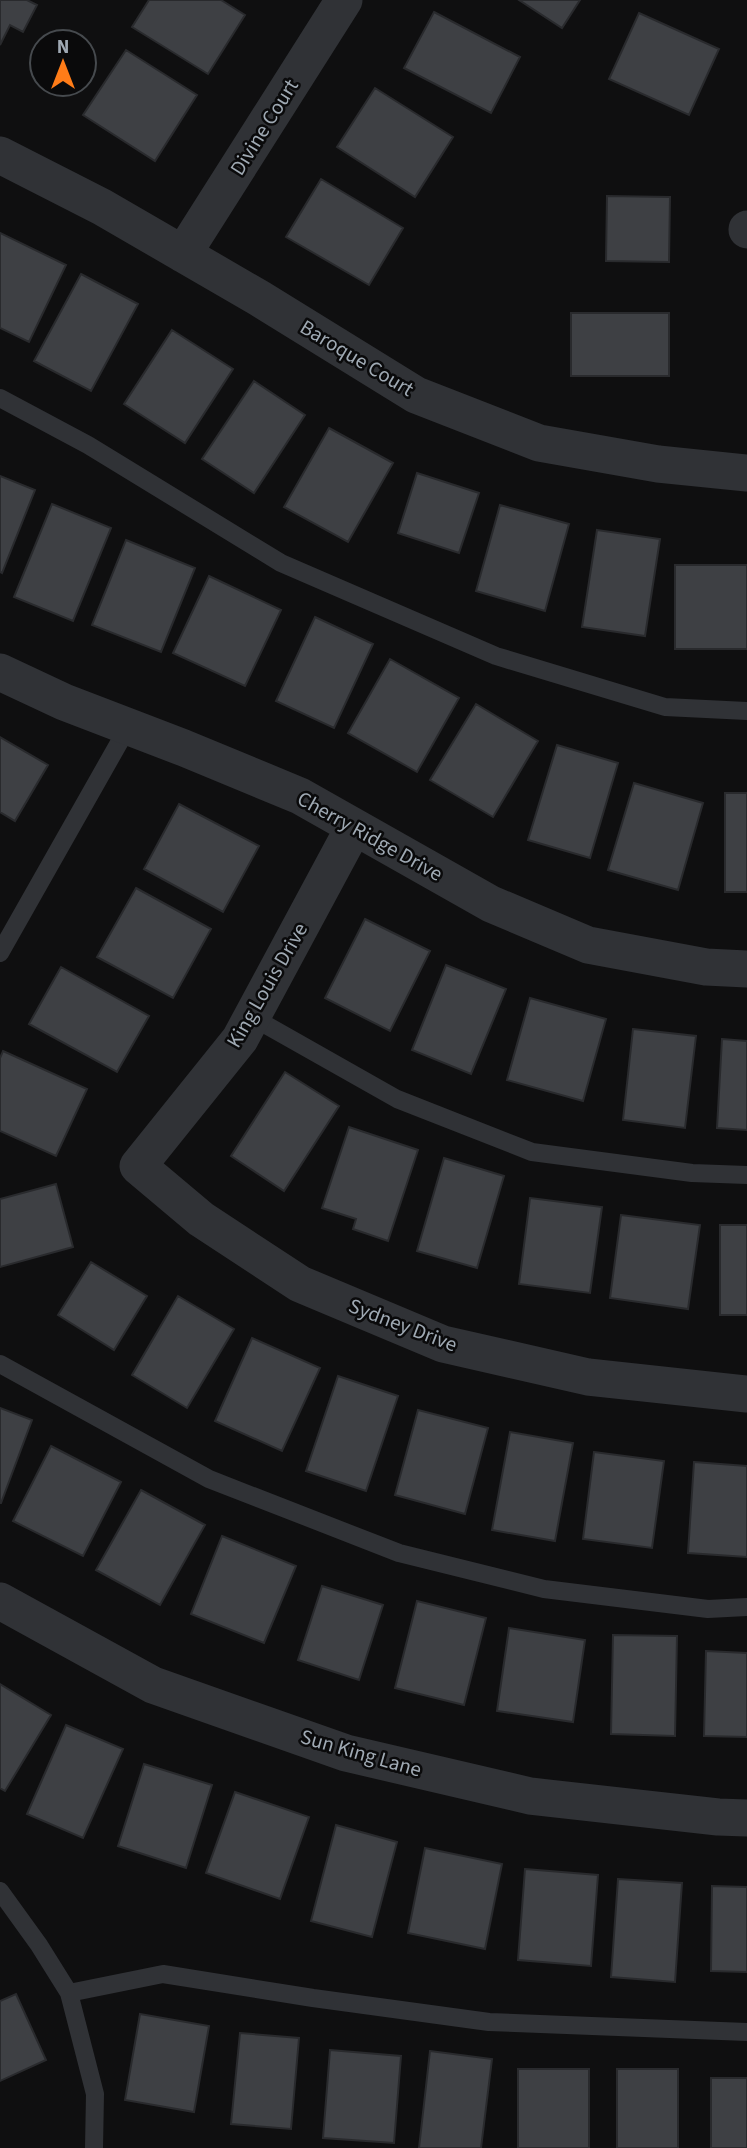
<svg xmlns="http://www.w3.org/2000/svg" width="747" height="2148" viewBox="0 0 747 2148" font-family="'Source Sans 3',sans-serif">
  <style>
    .building { fill: #3e4044; stroke: #292a2d; stroke-width: 2 }
    .lines { fill: none; stroke-linecap: round; stroke-linejoin: round }
    .service { stroke: #303236; stroke-width: 18 }
    .minor { stroke: #303236; stroke-width: 37 }
    .labels { text-anchor: middle; dominant-baseline: central; stroke-width: 5; stroke-linejoin: round; paint-order: stroke }
    .street-label { font-size: 21px; fill: #9fa9b3; stroke: #0a0a0b }
  </style>
  <rect width="100%" height="100%" fill="#0f0f10"/>
  <path class="building" d="M 0,0 L 27,0 L 37,5 L 23,32 L 10,25 L 0,45 Z
    M 149,0 L 221,0 L 245,15 L 208,74 L 132,27 Z
    M 519,0 L 580,0 L 562,28 Z
    M 434,12 L 520,57 L 491,113 L 404,68 Z
    M 639,13 L 719,49 L 689,115 L 609,79 Z
    M 126,50 L 197,95 L 155,161 L 83,115 Z
    M 375,88 L 453,137 L 415,197 L 337,147 Z
    M 321,179 L 403,228 L 369,285 L 286,237 Z
    M 607,196 L 670,197 L 669,262 L 606,261 Z
    M 0,233 L 66,265 L 29,342 L 0,328 Z
    M 81,274 L 138,304 L 91,391 L 34,361 Z
    M 571,313 L 669,313 L 669,376 L 571,376 Z
    M 172,330 L 233,369 L 185,443 L 124,404 Z
    M 254,381 L 305,415 L 254,493 L 202,459 Z
    M 329,428 L 393,463 L 348,542 L 284,507 Z
    M 417,473 L 479,493 L 459,553 L 398,533 Z
    M 0,476 L 35,490 L 2,573 L 0,572 Z
    M 52,504 L 111,528 L 73,621 L 14,597 Z
    M 500,505 L 569,524 L 545,611 L 476,591 Z
    M 597,530 L 660,539 L 645,636 L 582,627 Z
    M 126,540 L 195,568 L 161,652 L 92,625 Z
    M 675,565 L 747,565 L 747,649 L 675,649 Z
    M 209,576 L 281,610 L 245,686 L 173,653 Z
    M 315,617 L 373,644 L 334,728 L 276,701 Z
    M 390,659 L 459,698 L 417,772 L 348,733 Z
    M 476,704 L 538,741 L 493,817 L 430,780 Z
    M 0,737 L 48,765 L 15,821 L 0,812 Z
    M 557,745 L 618,763 L 590,858 L 528,840 Z
    M 634,783 L 703,803 L 678,890 L 608,870 Z
    M 725,793 L 747,793 L 747,892 L 725,892 Z
    M 179,804 L 259,846 L 223,912 L 144,869 Z
    M 136,888 L 211,929 L 173,998 L 97,957 Z
    M 365,919 L 430,951 L 390,1031 L 325,998 Z
    M 446,965 L 506,989 L 471,1074 L 412,1050 Z
    M 61,967 L 149,1016 L 117,1072 L 29,1024 Z
    M 530,998 L 606,1019 L 583,1101 L 507,1080 Z
    M 633,1029 L 696,1036 L 685,1128 L 623,1120 Z
    M 722,1039 L 747,1041 L 747,1130 L 717,1128 Z
    M 3,1051 L 87,1089 L 56,1156 L 0,1131 L 0,1058 Z
    M 285,1072 L 339,1106 L 284,1191 L 231,1156 Z
    M 349,1127 L 418,1150 L 388,1241 L 353,1229 L 356,1219 L 322,1208 Z
    M 444,1158 L 504,1176 L 477,1268 L 417,1251 Z
    M 56,1184 L 73,1247 L 0,1267 L 0,1199 Z
    M 530,1198 L 602,1207 L 590,1293 L 519,1284 Z
    M 621,1215 L 700,1225 L 688,1309 L 610,1298 Z
    M 720,1225 L 747,1225 L 747,1315 L 720,1315 Z
    M 91,1262 L 147,1296 L 114,1350 L 58,1315 Z
    M 178,1296 L 234,1329 L 187,1408 L 132,1375 Z
    M 252,1338 L 320,1368 L 282,1451 L 215,1421 Z
    M 338,1376 L 398,1396 L 366,1491 L 306,1471 Z
    M 0,1408 L 32,1420 L 1,1503 L 0,1503 Z
    M 418,1410 L 488,1428 L 465,1514 L 395,1495 Z
    M 510,1432 L 573,1443 L 555,1541 L 492,1530 Z
    M 51,1446 L 121,1482 L 83,1556 L 13,1521 Z
    M 594,1452 L 664,1461 L 652,1548 L 583,1539 Z
    M 694,1462 L 747,1466 L 747,1557 L 688,1553 Z
    M 141,1490 L 205,1525 L 160,1605 L 96,1570 Z
    M 222,1536 L 296,1566 L 264,1643 L 191,1614 Z
    M 322,1586 L 383,1605 L 359,1680 L 298,1660 Z
    M 417,1601 L 486,1618 L 464,1705 L 395,1688 Z
    M 509,1628 L 585,1640 L 573,1722 L 497,1711 Z
    M 613,1635 L 677,1636 L 675,1736 L 611,1734 Z
    M 706,1651 L 747,1653 L 747,1737 L 704,1736 Z
    M 0,1684 L 51,1715 L 5,1791 L 0,1788 Z
    M 66,1725 L 123,1749 L 83,1838 L 27,1814 Z
    M 144,1764 L 212,1785 L 186,1868 L 118,1846 Z
    M 235,1792 L 309,1817 L 280,1899 L 206,1873 Z
    M 336,1825 L 397,1842 L 372,1937 L 311,1921 Z
    M 425,1848 L 502,1864 L 485,1949 L 408,1933 Z
    M 525,1869 L 598,1875 L 591,1966 L 518,1960 Z
    M 618,1879 L 682,1883 L 675,1982 L 611,1977 Z
    M 712,1886 L 747,1887 L 747,1972 L 711,1971 Z
    M 16,1994 L 46,2060 L 0,2081 L 0,2001 Z
    M 140,2014 L 209,2026 L 194,2112 L 125,2100 Z
    M 240,2033 L 299,2038 L 291,2129 L 231,2124 Z
    M 330,2050 L 401,2056 L 394,2143 L 323,2138 Z
    M 430,2051 L 492,2059 L 481,2148 L 419,2148 Z
    M 518,2069 L 589,2069 L 589,2148 L 518,2148 Z
    M 617,2069 L 678,2069 L 678,2148 L 617,2148 Z
    M 711,2078 L 747,2078 L 747,2148 L 711,2148 Z"/>
  <g class="lines">
    <path class="service" d="M 0,398 L 88,445 L 281,563 L 496,656 L 665,707 L 747,711
      M 0,953 L 128,727
      M 252,1017 L 397,1099 L 532,1152 L 692,1173 L 747,1175
      M 0,1364 L 209,1479 L 399,1553 L 544,1589 L 708,1609 L 747,1607
      M 0,1891 L 39,1945 L 69,1993 L 95,2094 L 94,2148
      M 69,1993 L 163,1974 L 313,1998 L 489,2022 L 747,2032"/>
    <path class="minor" d="M 0,155 L 102,207 L 259,298 L 416,395 L 539,443 L 658,464 L 747,473
      M 747,229 L 747,230
      M 183,254 L 344,0
      M 0,672 L 64,702 L 184,748 L 300,796 L 491,904 L 588,945 L 706,967 L 747,969
      M 354,827 L 240,1039 L 138,1166 L 201,1219 L 300,1284 L 443,1344 L 588,1377 L 747,1394
      M 0,1601 L 153,1685 L 346,1753 L 530,1796 L 718,1817 L 747,1818"/>
  </g>
  <g class="labels">
    <g class="street-label">
      <text transform="translate(264 127) rotate(-58)">Divine Court</text>
      <text transform="translate(357 358) rotate(31)">Baroque Court</text>
      <text transform="translate(370 836) rotate(29)">Cherry Ridge Drive</text>
      <text transform="translate(267 985) rotate(-60)">King Louis Drive</text>
      <text transform="translate(403 1325) rotate(21)">Sydney Drive</text>
      <text transform="translate(361 1753) rotate(16)">Sun King Lane</text>
    </g>
  </g>
  <g transform="translate(63 63)"><circle r="33" fill="#0a0a0b" stroke="#464a4e" stroke-width="2"/>
  <path d="M0-5L12 26L0 18L-12 26Z" fill="#ff7c18"/>
  <text y="-10" font-size="19" font-weight="bold" text-anchor="middle" fill="#9fa9b3">N</text>
  </g>
</svg>
